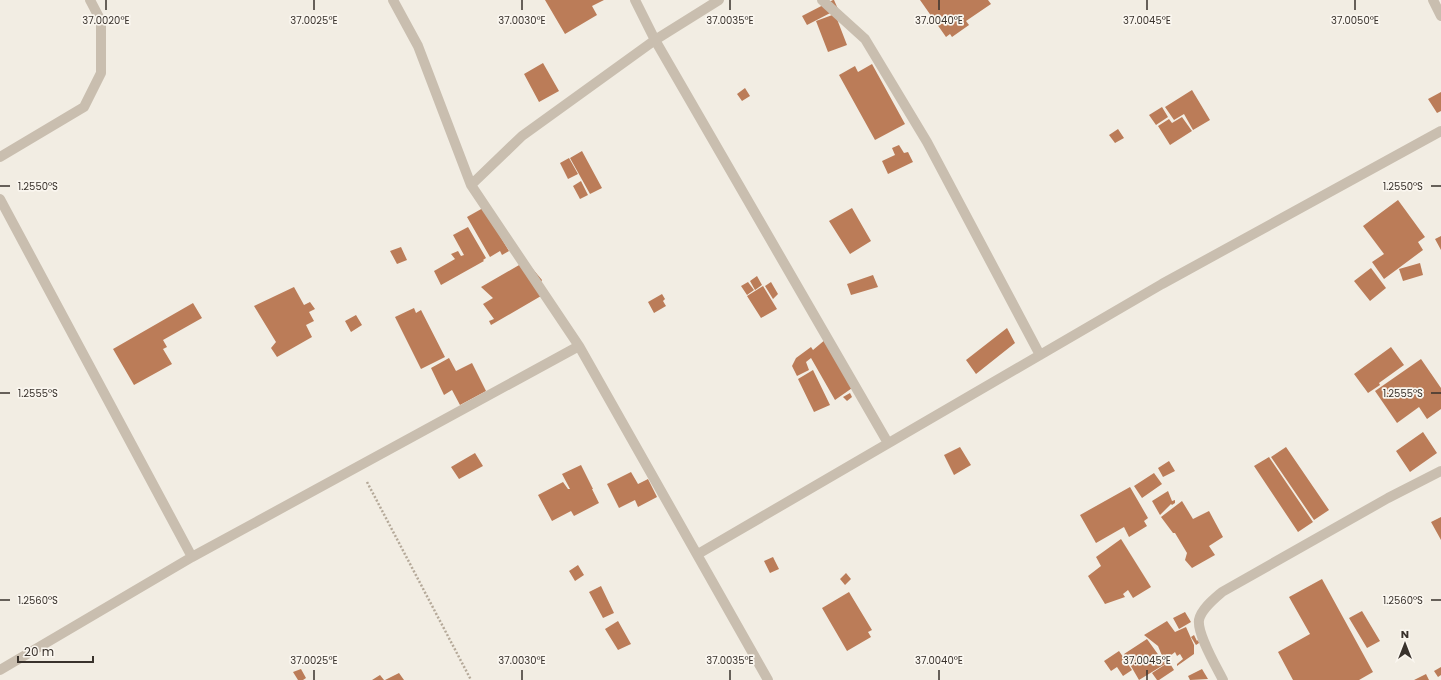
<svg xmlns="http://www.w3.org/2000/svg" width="1441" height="680" viewBox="0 0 1441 680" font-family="Poppins,sans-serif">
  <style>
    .building { fill: #bb7c58 }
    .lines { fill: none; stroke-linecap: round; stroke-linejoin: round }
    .path { stroke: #b5a999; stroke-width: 2.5; stroke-dasharray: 2 2; stroke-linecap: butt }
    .minor { stroke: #c9beaf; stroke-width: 10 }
    .ticks { fill: none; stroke: #39322c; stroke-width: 1.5 }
    .ticks-label { font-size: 10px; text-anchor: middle; fill: #39322c; stroke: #faf6ef; stroke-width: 3.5; stroke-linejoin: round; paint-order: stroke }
  </style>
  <rect width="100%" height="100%" fill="#f2ede3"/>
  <path class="building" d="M 545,0 L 604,0 L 592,6 L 597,15 L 565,34 Z
    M 833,0 L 834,0 L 838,9 L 807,25 L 802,16 Z
    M 920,0 L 988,0 L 991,4 L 966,21 L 969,25 L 952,37 L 950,34 L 946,37 Z
    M 835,14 L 847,45 L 828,52 L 816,21 Z
    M 543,63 L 559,91 L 539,102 L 524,74 Z
    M 872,64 L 905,124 L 875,140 L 839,75 L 855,66 L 858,72 Z
    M 745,88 L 750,96 L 742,101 L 737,94 Z
    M 1192,90 L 1210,120 L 1193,130 L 1184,114 L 1174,120 L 1165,107 Z
    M 1441,92 L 1441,111 L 1437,113 L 1428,99 Z
    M 1162,107 L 1168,117 L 1156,125 L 1149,115 Z
    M 1182,117 L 1192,131 L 1170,145 L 1158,126 L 1169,119 L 1172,123 Z
    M 1118,129 L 1124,138 L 1115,143 L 1109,135 Z
    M 899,145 L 904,153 L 908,152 L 913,162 L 888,174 L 882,161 L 895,155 L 892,148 Z
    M 582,151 L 602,188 L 590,194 L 570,158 Z
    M 569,158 L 578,174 L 568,179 L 560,163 Z
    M 581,181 L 588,195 L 580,199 L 573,186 Z
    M 1398,200 L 1425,237 L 1418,242 L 1423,250 L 1384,279 L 1372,262 L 1384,254 L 1363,226 Z
    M 483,208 L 509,251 L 502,255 L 500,251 L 490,257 L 467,217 Z
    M 852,208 L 871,241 L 850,254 L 829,221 Z
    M 468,227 L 486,258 L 483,260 L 484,261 L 441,285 L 434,271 L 455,259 L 451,254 L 458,251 L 461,256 L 464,255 L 453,235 Z
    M 1441,236 L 1441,250 L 1435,239 Z
    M 401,247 L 407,260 L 397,264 L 390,251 Z
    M 526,261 L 542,280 L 539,286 L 541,296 L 491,325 L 489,321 L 494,319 L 483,304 L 493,298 L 481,287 Z
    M 1420,263 L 1423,275 L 1403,281 L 1399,269 Z
    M 1371,268 L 1386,288 L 1370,301 L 1354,281 Z
    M 873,275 L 878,287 L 851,295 L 847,284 Z
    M 757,276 L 762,285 L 755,290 L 750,281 Z
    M 748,282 L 754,290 L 747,295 L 741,286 Z
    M 771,282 L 778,294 L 773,299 L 765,286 Z
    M 763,286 L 777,309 L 761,318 L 747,296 Z
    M 294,287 L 304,305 L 310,302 L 315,309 L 309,312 L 314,321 L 306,325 L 312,337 L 277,357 L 271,348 L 276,342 L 254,306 Z
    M 662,294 L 665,299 L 663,301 L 666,306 L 654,313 L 648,302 Z
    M 193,303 L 202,318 L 163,340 L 167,347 L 163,349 L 172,364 L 134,385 L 113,349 Z
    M 414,308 L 416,313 L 421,310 L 445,357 L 421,369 L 395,317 Z
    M 356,315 L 362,325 L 351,332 L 345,321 Z
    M 1007,328 L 1015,343 L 976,374 L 966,360 Z
    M 826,339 L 855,386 L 835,400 L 811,358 L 806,362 L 809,370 L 797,376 L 792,366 L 796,358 L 811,347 L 813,350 Z
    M 1391,347 L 1404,365 L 1379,383 L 1380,385 L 1368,393 L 1354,374 Z
    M 449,358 L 456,371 L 472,363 L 486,391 L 460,405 L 452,390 L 444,395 L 431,368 Z
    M 1421,359 L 1441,388 L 1441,409 L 1427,419 L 1419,407 L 1397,423 L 1375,391 Z
    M 813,370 L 830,405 L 814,412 L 798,379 Z
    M 850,393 L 852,397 L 847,401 L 843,397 Z
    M 1423,432 L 1437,453 L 1410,472 L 1396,451 Z
    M 960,447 L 971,465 L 954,475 L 944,455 Z
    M 1286,447 L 1329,510 L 1314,520 L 1271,457 Z
    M 475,453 L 483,466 L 459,479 L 451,467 Z
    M 1269,457 L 1313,522 L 1298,532 L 1254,466 Z
    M 1169,461 L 1175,471 L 1163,477 L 1158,468 Z
    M 581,465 L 593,489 L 592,489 L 599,503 L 574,516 L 571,511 L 552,521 L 538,495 L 563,482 L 568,489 L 570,489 L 562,474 Z
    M 631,472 L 638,484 L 648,479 L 657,497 L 638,507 L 635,500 L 619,508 L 607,484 Z
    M 1154,473 L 1162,484 L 1142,498 L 1134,486 Z
    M 1130,487 L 1148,518 L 1144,521 L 1147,526 L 1129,537 L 1124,527 L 1096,543 L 1080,515 Z
    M 1168,491 L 1172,501 L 1175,500 L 1175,503 L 1172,505 L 1171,504 L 1160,515 L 1152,501 Z
    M 1182,501 L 1193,519 L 1209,511 L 1223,537 L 1209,546 L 1215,555 L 1192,568 L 1185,560 L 1187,553 L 1175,533 L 1173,533 L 1161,517 Z
    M 1441,517 L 1441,540 L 1431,522 Z
    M 1121,539 L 1151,587 L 1133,598 L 1128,590 L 1123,594 L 1125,597 L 1105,604 L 1088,576 L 1101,566 L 1096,557 Z
    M 773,557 L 779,569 L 770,573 L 764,561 Z
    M 578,565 L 584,575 L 575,581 L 569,571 Z
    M 846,573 L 851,579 L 845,585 L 840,579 Z
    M 1322,579 L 1373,672 L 1359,680 L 1293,680 L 1278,652 L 1310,634 L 1289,597 Z
    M 601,586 L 614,613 L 603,618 L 589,592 Z
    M 849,592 L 872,630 L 868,632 L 871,637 L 847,651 L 822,608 Z
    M 1362,611 L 1380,641 L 1367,648 L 1349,618 Z
    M 1185,612 L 1191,622 L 1179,629 L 1173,618 Z
    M 618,621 L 631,644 L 618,650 L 605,629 Z
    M 1167,621 L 1175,632 L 1186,627 L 1194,645 L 1194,654 L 1177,666 L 1177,664 L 1183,659 L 1180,654 L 1177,656 L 1175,652 L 1170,656 L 1169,654 L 1167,659 L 1168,662 L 1165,663 L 1158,646 L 1144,635 Z
    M 1194,635 L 1197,641 L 1198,640 L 1199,643 L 1196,645 L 1191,637 Z
    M 1147,639 L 1165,664 L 1139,680 L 1124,654 Z
    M 1119,651 L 1132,670 L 1123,676 L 1117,667 L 1111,671 L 1104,661 Z
    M 1169,662 L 1174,670 L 1159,680 L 1157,680 L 1152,673 Z
    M 1441,667 L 1441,675 L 1438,677 L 1434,671 Z
    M 301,669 L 306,678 L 303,680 L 298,680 L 293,672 Z
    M 1202,669 L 1208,679 L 1190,680 L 1188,676 Z
    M 399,673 L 404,680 L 385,680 Z
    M 1426,674 L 1429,680 L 1414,680 Z
    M 380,675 L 384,680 L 372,680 Z"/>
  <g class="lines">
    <path class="path" d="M 367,482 L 471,680"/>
    <path class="minor" d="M 393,0 L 418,46 L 471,185 L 579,346 L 768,680
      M 635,0 L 655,40 L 888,443
      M 822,0 L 865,39 L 927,142 L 1040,355
      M 1433,0 L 1441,16
      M 0,157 L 84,107 L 101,73 L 101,21 L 90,0
      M 471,185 L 522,136 L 655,40 L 719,0
      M 0,199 L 192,557
      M 698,554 L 1162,284 L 1441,131
      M 0,670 L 192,557 L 579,346
      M 1223,680 C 1216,666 1197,634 1199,620 C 1201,609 1215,598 1222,592 L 1388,498 L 1441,471"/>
  </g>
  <path class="ticks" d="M 106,0 L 106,10M 314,0 L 314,10M 522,0 L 522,10M 730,0 L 730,10M 939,0 L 939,10M 1147,0 L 1147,10M 1355,0 L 1355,10M 0,186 L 10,186M 1431,186 L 1441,186M 0,393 L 10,393M 1431,393 L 1441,393M 0,600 L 10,600M 1431,600 L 1441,600M 314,670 L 314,680M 522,670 L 522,680M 730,670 L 730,680M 939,670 L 939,680M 1147,670 L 1147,680"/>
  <g class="ticks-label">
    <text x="106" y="24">37.0020°E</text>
    <text x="314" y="24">37.0025°E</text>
    <text x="522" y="24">37.0030°E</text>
    <text x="730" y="24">37.0035°E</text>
    <text x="939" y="24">37.0040°E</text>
    <text x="1147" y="24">37.0045°E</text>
    <text x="1355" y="24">37.0050°E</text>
    <text x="38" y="190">1.2550°S</text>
    <text x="1403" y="190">1.2550°S</text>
    <text x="38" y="397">1.2555°S</text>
    <text x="1403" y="397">1.2555°S</text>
    <text x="38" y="604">1.2560°S</text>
    <text x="1403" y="604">1.2560°S</text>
    <text x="314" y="664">37.0025°E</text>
    <text x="522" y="664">37.0030°E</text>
    <text x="730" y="664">37.0035°E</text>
    <text x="939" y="664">37.0040°E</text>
    <text x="1147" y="664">37.0045°E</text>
  </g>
  <g transform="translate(1405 644)" stroke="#faf6ef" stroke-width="3" paint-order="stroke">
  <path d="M0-3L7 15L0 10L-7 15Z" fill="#39322c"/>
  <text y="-6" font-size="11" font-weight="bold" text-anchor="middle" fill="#39322c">N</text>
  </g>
  <path d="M18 656v6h75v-6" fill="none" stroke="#39322c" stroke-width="2"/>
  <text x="24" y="656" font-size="12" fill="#39322c" stroke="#faf6ef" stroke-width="3" paint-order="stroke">20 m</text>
</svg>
